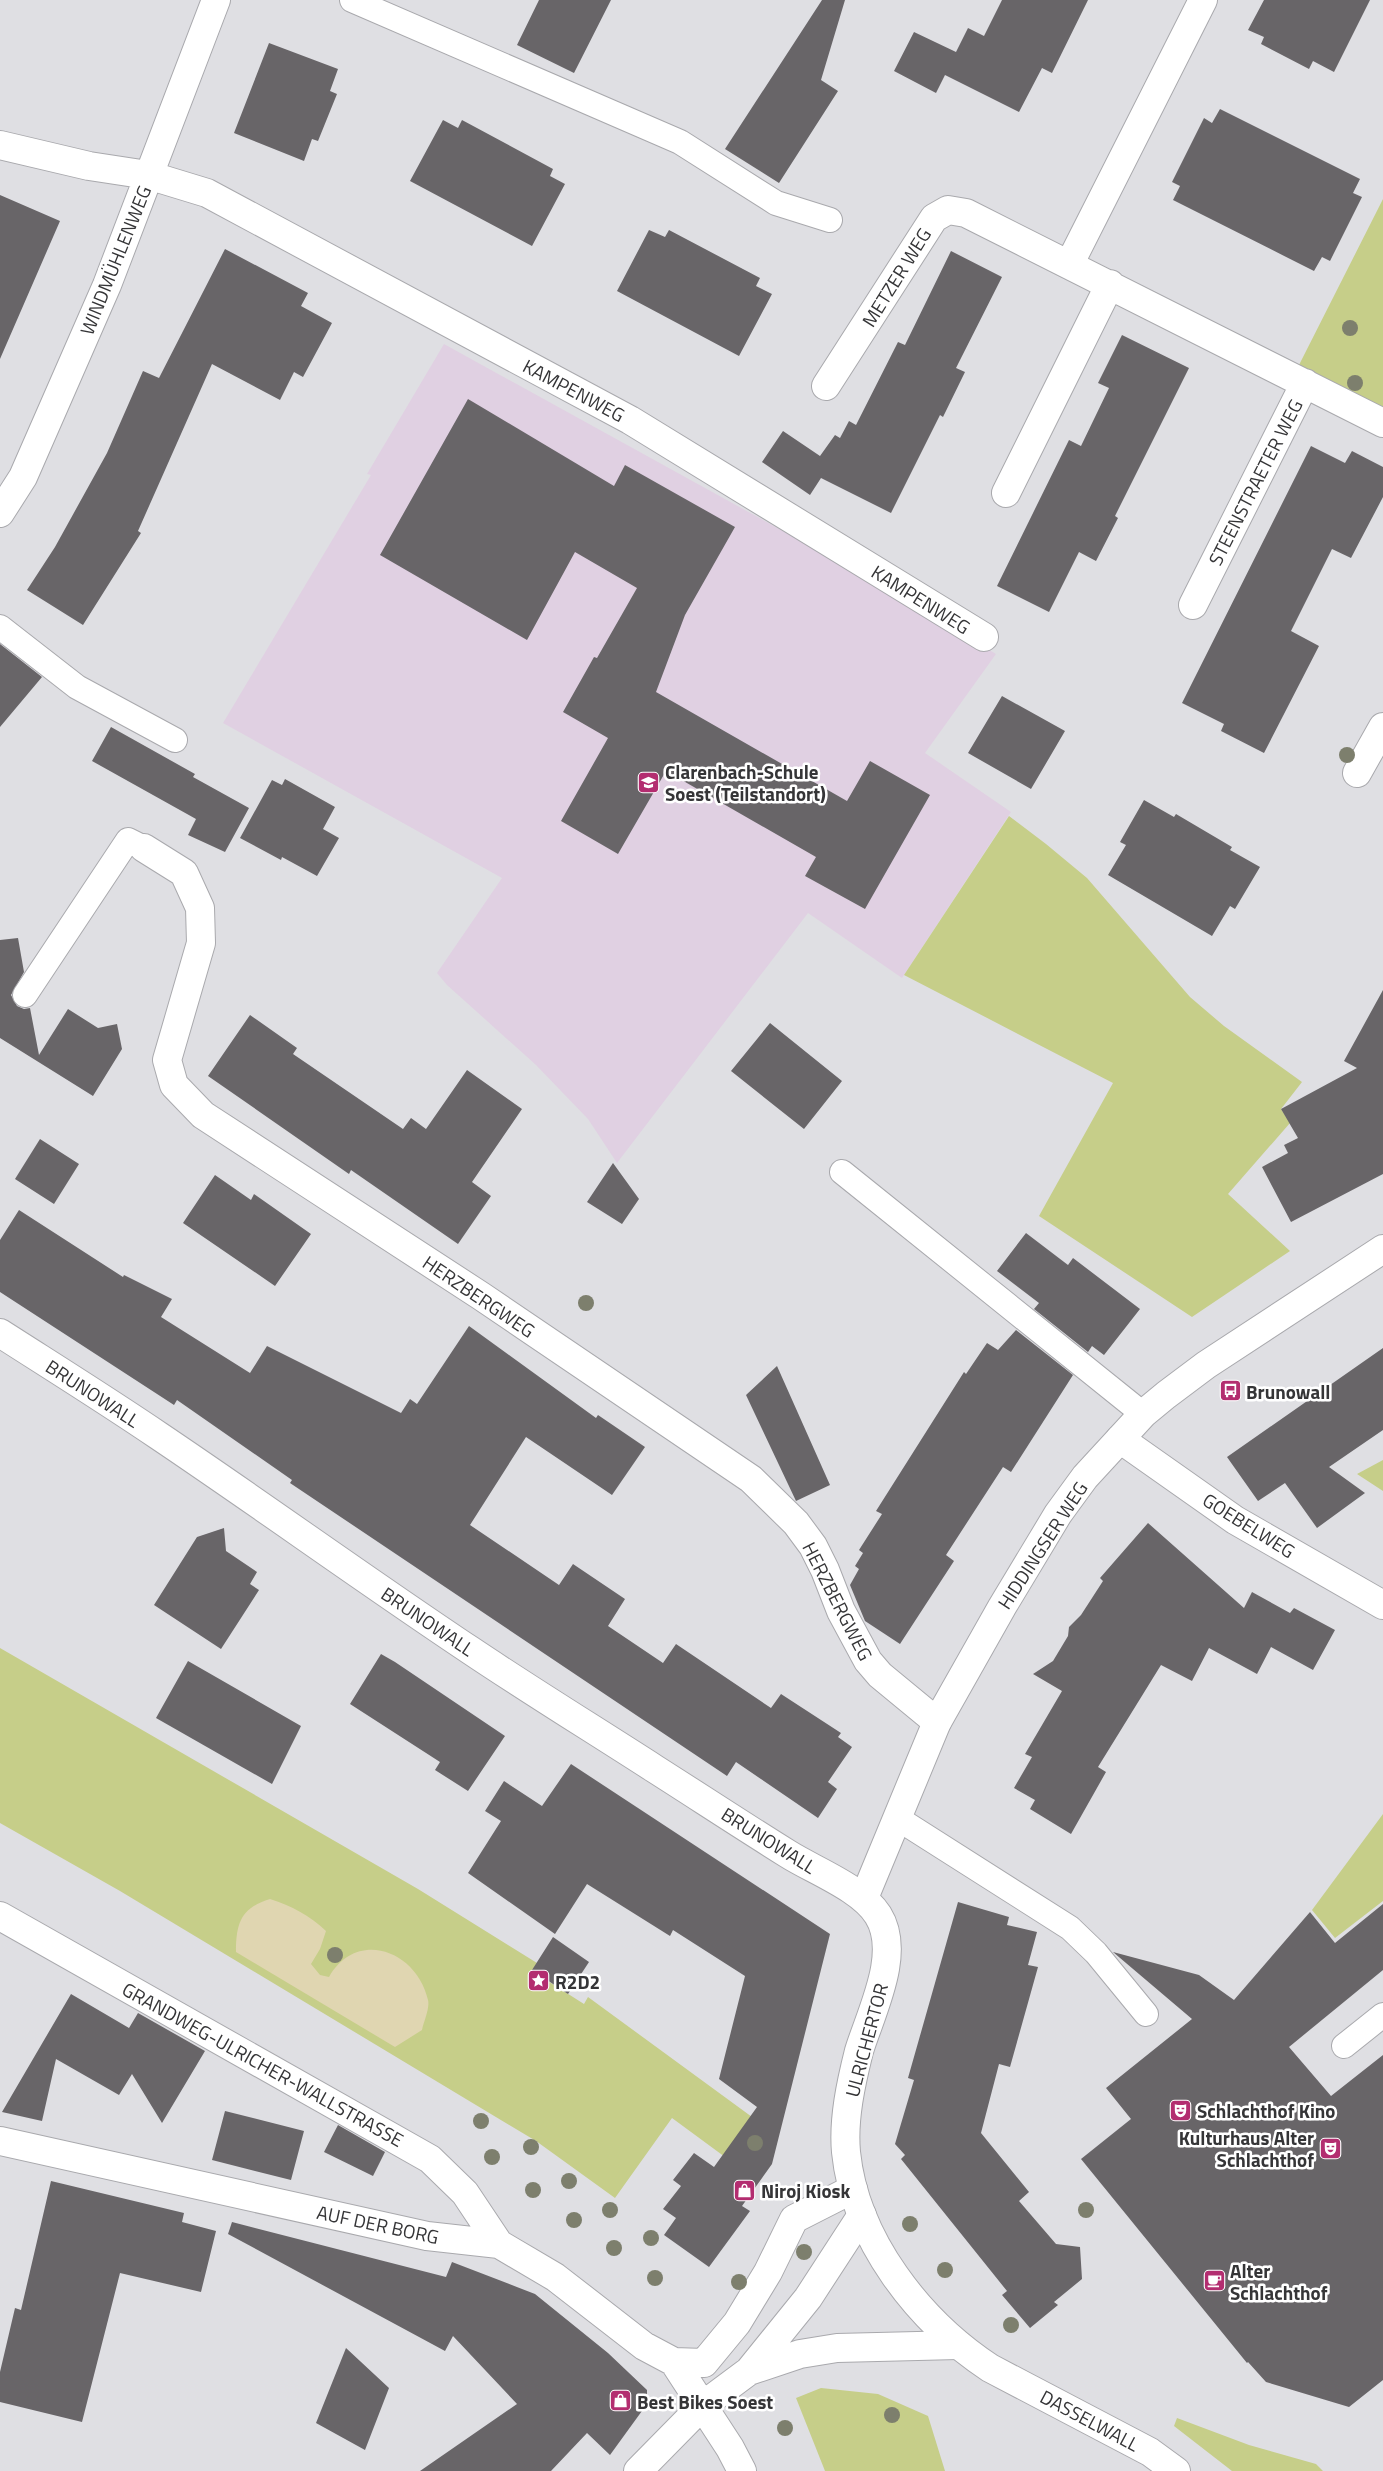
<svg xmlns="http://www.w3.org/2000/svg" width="1383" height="2471" viewBox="0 0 1383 2471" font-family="'Titillium Web',sans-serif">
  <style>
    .education { fill: #e0d0e2 }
    .green { fill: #c6ce89 }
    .sand { fill: #e0d6b1 }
    .building { fill: #686568 }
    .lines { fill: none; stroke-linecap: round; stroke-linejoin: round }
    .service-casing { stroke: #a9a9ad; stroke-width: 26 }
    .minor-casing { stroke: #a9a9ad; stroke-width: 30 }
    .tertiary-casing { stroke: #a9a9ad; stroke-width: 30 }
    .service { stroke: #fff; stroke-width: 24 }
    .minor { stroke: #fff; stroke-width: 28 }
    .tertiary { stroke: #fff; stroke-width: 28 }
    .tree { fill: #7d7f6d }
    .labels { text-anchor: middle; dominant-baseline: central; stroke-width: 5; stroke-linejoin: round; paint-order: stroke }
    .street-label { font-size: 19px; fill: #353537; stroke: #fff }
    .poi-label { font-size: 19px; font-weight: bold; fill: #353537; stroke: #fff; text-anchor: start }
  </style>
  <rect width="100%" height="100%" fill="#dfdfe3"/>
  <path class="education" d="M 444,344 L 870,579 L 996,654 L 925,753 L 1011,812 L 902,978 L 808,913 L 617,1163 L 588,1119 L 536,1065 L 447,985 L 437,973 L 502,878 L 223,723 L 371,475 L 367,474 Z"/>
  <path class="green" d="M 1383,199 L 1383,409 L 1299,365 Z
    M 1009,816 L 1046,844 L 1087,878 L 1190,997 L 1224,1026 L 1302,1082 L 1281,1109 L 1290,1123 L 1228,1194 L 1290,1251 L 1192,1317 L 1039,1216 L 1113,1083 L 904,975 Z
    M 1383,1460 L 1383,1491 L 1357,1474 Z
    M 0,1648 L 418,1889 L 537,1963 L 532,1971 L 584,2004 L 588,1997 L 778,2136 L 759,2182 L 672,2118 L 615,2198 L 536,2141 L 120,1891 L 0,1823 Z
    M 1383,1814 L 1383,1901 L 1335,1938 L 1312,1910 Z
    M 821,2388 L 878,2394 L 928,2416 L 945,2471 L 825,2471 L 796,2398 Z
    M 1177,2418 L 1249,2445 L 1316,2464 L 1323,2471 L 1232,2471 L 1174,2426 Z"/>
  <path class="sand" d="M 270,1899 C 292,1906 309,1915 326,1931 L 320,1949 L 311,1964 L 320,1975 L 329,1977 C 357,1928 417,1951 428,2000 C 430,2008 424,2021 422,2030 L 395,2047 L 236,1952 C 236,1923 241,1908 270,1899 Z"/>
  <path class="building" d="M 539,0 L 611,0 L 574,73 L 517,45 Z
    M 822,0 L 845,0 L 821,80 L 838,91 L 779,183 L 725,149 Z
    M 1002,0 L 1088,0 L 1052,73 L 1042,68 L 1019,112 L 945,75 L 936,93 L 894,71 L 914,32 L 956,52 L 968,28 L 984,36 Z
    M 1264,0 L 1370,0 L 1334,72 L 1313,61 L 1309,69 L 1261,44 L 1264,37 L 1248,30 Z
    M 269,43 L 338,69 L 330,91 L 337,94 L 318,141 L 312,139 L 304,161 L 234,133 Z
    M 1220,109 L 1360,179 L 1353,193 L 1362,197 L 1330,261 L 1322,257 L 1314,271 L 1173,200 L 1180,186 L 1172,182 L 1204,118 L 1212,123 Z
    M 443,120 L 458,128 L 462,120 L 553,169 L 550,176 L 565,184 L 532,246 L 410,181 Z
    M 0,195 L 60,221 L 0,359 Z
    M 649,230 L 665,237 L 669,230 L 760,278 L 756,286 L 772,294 L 739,356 L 617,291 Z
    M 225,249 L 308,293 L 301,306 L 332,323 L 303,377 L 294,372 L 280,400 L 212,364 L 138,531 L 141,533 L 83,625 L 27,590 L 55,547 L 107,453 L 143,371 L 159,378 Z
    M 951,251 L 1002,277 L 956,368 L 965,372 L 943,417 L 940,415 L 891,513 L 821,478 L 810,495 L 762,462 L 783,431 L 820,456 L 835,435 L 840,438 L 849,421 L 856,425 L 898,342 L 905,345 Z
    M 1122,335 L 1189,368 L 1115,516 L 1118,518 L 1096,561 L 1079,552 L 1049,612 L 997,586 L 1069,440 L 1081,446 L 1109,388 L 1098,383 Z
    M 468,399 L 614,486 L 625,465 L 735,527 L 685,615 L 656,692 L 847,801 L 870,761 L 930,795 L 865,909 L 805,876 L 816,857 L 666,771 L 618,854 L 561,821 L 608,738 L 563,712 L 594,657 L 597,658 L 637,588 L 575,552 L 527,640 L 380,555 Z
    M 1311,446 L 1345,463 L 1352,451 L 1383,467 L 1383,497 L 1351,558 L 1332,549 L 1291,631 L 1319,646 L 1264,753 L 1221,731 L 1224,724 L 1182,703 Z
    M 0,644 L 42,677 L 0,727 Z
    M 1002,696 L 1065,731 L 1031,789 L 968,753 Z
    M 111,727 L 195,774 L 193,777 L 249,808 L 225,852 L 188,835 L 196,819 L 92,761 Z
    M 285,779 L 335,807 L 323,829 L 339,838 L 317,876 L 282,857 L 281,860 L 240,838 L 272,780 L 282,785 Z
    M 1144,800 L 1174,817 L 1176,814 L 1232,847 L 1230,850 L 1260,867 L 1235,909 L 1230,906 L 1212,936 L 1108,875 L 1126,845 L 1120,842 Z
    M 18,938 L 24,972 L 11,995 L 17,1006 L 24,1009 L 30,1008 L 39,1055 L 68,1009 L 98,1028 L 117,1024 L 122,1049 L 93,1096 L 0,1038 L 0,940 Z
    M 1383,990 L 1383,1174 L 1291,1222 L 1262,1167 L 1288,1153 L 1284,1145 L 1298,1138 L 1281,1109 L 1357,1068 L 1344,1061 Z
    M 250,1015 L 297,1048 L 293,1054 L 403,1129 L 411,1118 L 426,1129 L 467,1070 L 522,1109 L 472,1182 L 491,1196 L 458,1244 L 351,1170 L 349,1174 L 208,1076 Z
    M 770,1023 L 842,1081 L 804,1129 L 731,1071 Z
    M 40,1139 L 79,1164 L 54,1204 L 15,1179 Z
    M 613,1163 L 639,1199 L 622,1224 L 587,1202 Z
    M 215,1175 L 251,1200 L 254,1194 L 311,1234 L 275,1286 L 183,1223 Z
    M 19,1210 L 123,1277 L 124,1275 L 172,1299 L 161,1317 L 250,1373 L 267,1346 L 401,1413 L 410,1399 L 417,1404 L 469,1326 L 596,1418 L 598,1415 L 645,1447 L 612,1495 L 526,1437 L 470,1525 L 559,1585 L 573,1564 L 625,1599 L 608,1626 L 663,1663 L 676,1644 L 771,1708 L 781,1694 L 841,1733 L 838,1737 L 852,1747 L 828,1782 L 837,1789 L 818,1818 L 736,1762 L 727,1776 L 290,1483 L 292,1480 L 177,1400 L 174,1405 L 0,1292 L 0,1240 Z
    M 1026,1233 L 1068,1265 L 1073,1258 L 1140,1309 L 1104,1355 L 1092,1346 L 1088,1352 L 1034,1309 L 1039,1303 L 997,1271 Z
    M 1016,1330 L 1073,1375 L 1011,1472 L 1003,1467 L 946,1555 L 954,1561 L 900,1644 L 865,1621 L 850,1585 L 859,1569 L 855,1566 L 863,1553 L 859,1550 L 882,1514 L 876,1511 L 964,1372 L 966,1374 L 987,1343 L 998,1350 Z
    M 1383,1348 L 1383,1430 L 1329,1467 L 1365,1493 L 1317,1528 L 1285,1483 L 1258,1501 L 1227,1457 Z
    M 777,1366 L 830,1485 L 796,1501 L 746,1395 Z
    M 1148,1523 L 1244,1608 L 1252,1592 L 1290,1613 L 1294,1608 L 1335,1630 L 1313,1670 L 1271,1647 L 1257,1674 L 1209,1648 L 1192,1681 L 1161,1665 L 1098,1767 L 1106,1772 L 1071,1834 L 1030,1809 L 1035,1800 L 1014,1788 L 1032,1757 L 1025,1754 L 1062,1691 L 1033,1674 L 1053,1661 L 1068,1636 L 1069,1627 L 1081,1615 L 1103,1581 L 1100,1578 Z
    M 224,1528 L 226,1551 L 257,1572 L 250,1584 L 259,1590 L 221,1649 L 154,1605 L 197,1537 Z
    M 381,1654 L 395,1662 L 505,1736 L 468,1791 L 435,1770 L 440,1762 L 350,1704 Z
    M 188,1661 L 301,1726 L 272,1784 L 156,1718 Z
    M 571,1764 L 830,1934 L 772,2164 L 742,2206 L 750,2211 L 709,2267 L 664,2235 L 676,2218 L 663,2209 L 681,2186 L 673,2180 L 694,2153 L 714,2167 L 757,2107 L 719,2079 L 745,1976 L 673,1930 L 670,1936 L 587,1884 L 555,1934 L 468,1873 L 501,1821 L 485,1811 L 504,1781 L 542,1806 Z
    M 958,1902 L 1009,1917 L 1007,1925 L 1037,1932 L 1028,1965 L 1038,1967 L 1010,2067 L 999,2064 L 981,2133 L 1029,2192 L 1019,2201 L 1056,2244 L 1080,2247 L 1082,2279 L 1054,2302 L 1058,2305 L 1030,2328 L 1002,2295 L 1007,2291 L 901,2159 L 905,2155 L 895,2144 L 914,2080 L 908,2078 Z
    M 1383,1904 L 1383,1970 L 1289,2047 L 1331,2096 L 1383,2055 L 1383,2380 L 1349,2407 L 1266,2382 L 1248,2362 L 1247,2363 L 1081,2159 L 1131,2119 L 1106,2088 L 1192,2019 L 1113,1952 L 1199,1975 L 1234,2000 L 1310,1912 L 1335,1943 Z
    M 553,1937 L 589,1962 L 568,1994 L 532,1970 Z
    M 71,1994 L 129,2028 L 138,2013 L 205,2051 L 162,2123 L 132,2074 L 119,2095 L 56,2059 L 42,2121 L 2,2112 Z
    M 225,2111 L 304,2131 L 291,2180 L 212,2160 Z
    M 338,2125 L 385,2152 L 373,2176 L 324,2152 Z
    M 51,2181 L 184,2213 L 182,2222 L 216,2231 L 201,2292 L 120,2273 L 82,2422 L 0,2402 L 0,2372 L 15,2308 L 21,2310 Z
    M 232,2222 L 446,2277 L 452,2262 L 535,2294 L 608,2353 L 647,2390 L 647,2404 L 610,2455 L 587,2433 L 551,2471 L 420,2471 L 517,2404 L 453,2336 L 445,2351 L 228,2234 Z
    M 346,2348 L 389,2388 L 365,2450 L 316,2423 Z"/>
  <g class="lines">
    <defs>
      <path id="service" d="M 352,0 L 680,142 L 776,203 L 830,220
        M 0,627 L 77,687 L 175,740
        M 25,995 L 128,840 L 144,848
        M 842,1172 L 1143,1414
        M 897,1818 L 1070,1928 L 1096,1953 L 1146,2014
        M 1344,2046 L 1383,2015"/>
      <path id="minor" d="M 0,145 L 89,166 L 148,175 L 207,193 L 630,420 L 984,637
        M 1070,263 L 1203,0
        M 826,386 L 934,218 L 948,210 L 966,213 L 1383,423
        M 1006,493 L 1110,284
        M 0,513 L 23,477 L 107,285 L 216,0
        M 1193,605 L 1305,383
        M 1357,773 L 1383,727
        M 144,848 L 184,873 L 200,908 L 201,943 L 167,1060 L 174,1085 L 203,1115 L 481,1296 L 751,1479 L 796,1523 L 813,1546 L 825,1570 L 841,1611 L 868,1661 L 880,1675 L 937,1722
        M 1120,1439 L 1235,1520 L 1383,1605
        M 0,1916 L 430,2159 L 465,2193 L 499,2244
        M 0,2141 L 427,2236 L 499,2244 L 555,2277 L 644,2346 L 674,2362 L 730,2448 L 742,2471
        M 674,2362 L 704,2363 L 737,2323 L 768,2272 L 794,2219 L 853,2189
        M 749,2371 L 800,2354 L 837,2348 L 958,2345
        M 638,2471 L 702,2406 L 749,2371 L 808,2298 L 862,2215"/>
      <path id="tertiary" d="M 0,1333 C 53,1367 106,1400 159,1436 C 263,1506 365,1580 470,1650 C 531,1691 593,1729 655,1769 C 699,1797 743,1826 788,1854 C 815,1871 861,1888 878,1915 C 902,1953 871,2012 859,2051 C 851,2083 843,2119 846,2152 C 855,2240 919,2321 990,2368 L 1150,2452 L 1176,2471
        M 864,1898 L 937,1722 L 1002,1607 L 1058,1514 L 1085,1477 L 1143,1414 L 1166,1395 L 1206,1365 L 1383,1249"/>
    </defs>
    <use href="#service" class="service-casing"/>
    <use href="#minor" class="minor-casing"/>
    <use href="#tertiary" class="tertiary-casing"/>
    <use href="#service" class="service"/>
    <use href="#minor" class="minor"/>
    <use href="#tertiary" class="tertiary"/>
  </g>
  <g class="tree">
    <circle cx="1350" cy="328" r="8"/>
    <circle cx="1355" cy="383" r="8"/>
    <circle cx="1347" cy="755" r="8"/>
    <circle cx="586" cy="1303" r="8"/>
    <circle cx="335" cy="1955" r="8"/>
    <circle cx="481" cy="2121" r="8"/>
    <circle cx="755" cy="2143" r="8"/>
    <circle cx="531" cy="2147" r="8"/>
    <circle cx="492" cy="2157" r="8"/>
    <circle cx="569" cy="2181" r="8"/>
    <circle cx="533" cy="2190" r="8"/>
    <circle cx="610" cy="2210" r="8"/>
    <circle cx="1086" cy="2210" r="8"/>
    <circle cx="574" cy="2220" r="8"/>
    <circle cx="910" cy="2224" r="8"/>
    <circle cx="651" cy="2238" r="8"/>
    <circle cx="614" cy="2248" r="8"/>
    <circle cx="804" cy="2252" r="8"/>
    <circle cx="945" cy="2270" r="8"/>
    <circle cx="655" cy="2278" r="8"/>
    <circle cx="739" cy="2282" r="8"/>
    <circle cx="1011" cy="2325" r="8"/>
    <circle cx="892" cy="2415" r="8"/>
    <circle cx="785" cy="2428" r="8"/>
  </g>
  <defs>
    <symbol id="school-square" viewBox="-11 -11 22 22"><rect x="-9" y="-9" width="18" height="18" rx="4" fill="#b32d70" stroke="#fff"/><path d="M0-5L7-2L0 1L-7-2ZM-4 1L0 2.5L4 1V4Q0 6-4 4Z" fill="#fff"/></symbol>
    <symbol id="bus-square" viewBox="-11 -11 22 22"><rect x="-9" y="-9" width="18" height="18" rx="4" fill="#b32d70" stroke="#fff"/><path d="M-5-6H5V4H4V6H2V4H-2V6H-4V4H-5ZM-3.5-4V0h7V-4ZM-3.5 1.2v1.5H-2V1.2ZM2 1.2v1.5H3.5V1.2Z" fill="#fff"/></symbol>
    <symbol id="sight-square" viewBox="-11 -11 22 22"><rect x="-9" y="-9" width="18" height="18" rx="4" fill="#b32d70" stroke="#fff"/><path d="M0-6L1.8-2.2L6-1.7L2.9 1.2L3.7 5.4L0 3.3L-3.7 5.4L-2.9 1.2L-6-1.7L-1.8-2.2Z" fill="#fff"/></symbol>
    <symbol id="theatre-square" viewBox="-11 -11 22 22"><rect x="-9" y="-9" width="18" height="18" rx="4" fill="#b32d70" stroke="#fff"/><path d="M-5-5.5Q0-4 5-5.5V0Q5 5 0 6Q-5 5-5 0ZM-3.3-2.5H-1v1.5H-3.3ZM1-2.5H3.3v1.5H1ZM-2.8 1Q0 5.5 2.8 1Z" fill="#fff"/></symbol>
    <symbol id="shop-square" viewBox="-11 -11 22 22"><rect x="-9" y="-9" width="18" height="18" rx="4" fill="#b32d70" stroke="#fff"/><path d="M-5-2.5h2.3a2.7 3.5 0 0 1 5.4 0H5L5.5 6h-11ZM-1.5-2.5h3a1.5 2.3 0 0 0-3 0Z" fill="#fff"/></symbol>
    <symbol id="cafe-square" viewBox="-11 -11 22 22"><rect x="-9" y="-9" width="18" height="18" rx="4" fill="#b32d70" stroke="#fff"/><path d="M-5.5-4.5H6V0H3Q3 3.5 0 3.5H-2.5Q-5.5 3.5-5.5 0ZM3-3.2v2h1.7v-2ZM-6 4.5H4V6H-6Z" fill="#fff"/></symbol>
  </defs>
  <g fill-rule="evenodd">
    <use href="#school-square" x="636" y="770" width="25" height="25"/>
    <use href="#bus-square" x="1218" y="1378" width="25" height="25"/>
    <use href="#sight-square" x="526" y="1968" width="25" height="25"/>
    <use href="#theatre-square" x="1168" y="2098" width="25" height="25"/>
    <use href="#theatre-square" x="1318" y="2136" width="25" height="25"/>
    <use href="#shop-square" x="732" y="2178" width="25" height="25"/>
    <use href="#cafe-square" x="1202" y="2268" width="25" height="25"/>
    <use href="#shop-square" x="608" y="2388" width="25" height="25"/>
  </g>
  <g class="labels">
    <g class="street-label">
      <text transform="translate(115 260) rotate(-68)">WINDMÜHLENWEG</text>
      <text transform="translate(896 277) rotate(-58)">METZER WEG</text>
      <text transform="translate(574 390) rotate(28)">KAMPENWEG</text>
      <text transform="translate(1255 482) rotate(-63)">STEENSTRAETER WEG</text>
      <text transform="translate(921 599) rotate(32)">KAMPENWEG</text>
      <text transform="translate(479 1296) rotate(34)">HERZBERGWEG</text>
      <text transform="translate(93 1393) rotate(33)">BRUNOWALL</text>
      <text transform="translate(1249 1525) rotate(32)">GOEBELWEG</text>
      <text transform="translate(1042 1545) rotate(-57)">HIDDINGSER WEG</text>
      <text transform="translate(838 1601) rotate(63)">HERZBERGWEG</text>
      <text transform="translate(428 1621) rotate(34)">BRUNOWALL</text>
      <text transform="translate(769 1840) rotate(32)">BRUNOWALL</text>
      <text transform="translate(866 2040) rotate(-75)">ULRICHERTOR</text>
      <text transform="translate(263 2064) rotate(29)">GRANDWEG-ULRICHER-WALLSTRASSE</text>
      <text transform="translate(378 2224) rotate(12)">AUF DER BORG</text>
      <text transform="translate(1090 2420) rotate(28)">DASSELWALL</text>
    </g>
    <g class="poi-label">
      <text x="665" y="771">Clarenbach-Schule<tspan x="665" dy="22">Soest (Teilstandort)</tspan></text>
      <text x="1246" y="1391">Brunowall</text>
      <text x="555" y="1981">R2D2</text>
      <text x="1197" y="2110">Schlachthof Kino</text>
      <text x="1314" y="2137" text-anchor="end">Kulturhaus Alter<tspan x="1314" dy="22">Schlachthof</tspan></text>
      <text x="761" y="2190">Niroj Kiosk</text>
      <text x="1230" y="2270">Alter<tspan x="1230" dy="22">Schlachthof</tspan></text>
      <text x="637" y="2401">Best Bikes Soest</text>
    </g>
  </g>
</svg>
